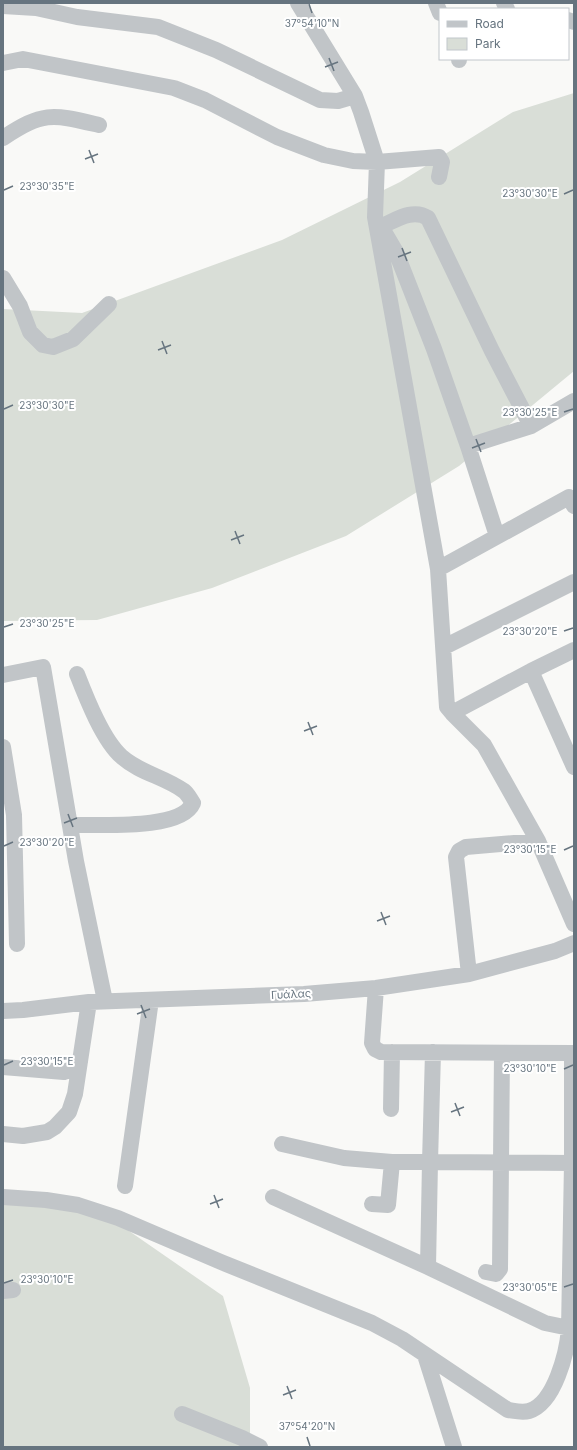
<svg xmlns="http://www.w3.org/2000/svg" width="577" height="1450" viewBox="0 0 577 1450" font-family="Inter,sans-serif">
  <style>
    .green { fill: #d9ded7 }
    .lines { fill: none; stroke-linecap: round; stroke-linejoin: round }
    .minor { stroke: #c1c5c8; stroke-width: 16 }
    .ticks { fill: none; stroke: #66747f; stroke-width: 1.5 }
    .labels { text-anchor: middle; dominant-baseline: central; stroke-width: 4; stroke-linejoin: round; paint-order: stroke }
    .street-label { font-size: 11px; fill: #66747f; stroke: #fff }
    .ticks-label { font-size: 10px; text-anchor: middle; fill: #66747f; stroke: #fff; stroke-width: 4; stroke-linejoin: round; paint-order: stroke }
  </style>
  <rect width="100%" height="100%" fill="#f9f9f7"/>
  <path class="green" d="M 574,93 L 574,371 L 459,466 L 346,536 L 212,588 L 97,620 L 3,621 L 3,309 L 82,313 L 282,240 L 400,182 L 513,112 Z
    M 3,1199 L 106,1215 L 223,1296 L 250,1388 L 250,1447 L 3,1447 Z"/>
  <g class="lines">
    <path class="minor" d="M 298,3 L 355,96 L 361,112 L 377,162 L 375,217 L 438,569 L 447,707 L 452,713 L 531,671 L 574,650
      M 436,3 L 440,13
      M 504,3 L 507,9
      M 3,6 L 36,8 L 77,17 L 158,27 L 216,50 L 320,100 L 338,101 L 355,96
      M 568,20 L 574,22
      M 459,59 L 459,60
      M 3,63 L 23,59 L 174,88 L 205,100 L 277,137 L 324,155 L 353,161 L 377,162 L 439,157 L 442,162 L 439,177
      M 3,138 C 44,111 52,114 99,125
      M 379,223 L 396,252 L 434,349 L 468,446 L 531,426 L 574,401
      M 382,226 C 396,220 413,208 428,218 L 492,351 L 531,426
      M 3,278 L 20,306 L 30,332 L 43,345 L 53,347 L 73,339 L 109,304
      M 468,446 L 497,536
      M 438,569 L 569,497 L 574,506
      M 444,647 L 574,582
      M 531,671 L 574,767
      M 3,675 L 43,667 L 76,861 L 105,1001
      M 452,713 L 484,745 L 538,841 L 574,924
      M 3,747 L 14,815 L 17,944
      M 70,825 C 98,824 181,831 193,803 C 190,799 188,794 184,791 C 165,777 140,773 122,757 C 103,741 86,697 77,674
      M 469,974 L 456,857 L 459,851 L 466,847 L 538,841
      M 376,988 L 372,1043 L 375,1049 L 381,1052 L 574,1053
      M 3,1011 L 23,1010 L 89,1002 L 304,994 L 376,988 L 469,974 L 555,951 L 574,943
      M 3,1067 L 64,1072 L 72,1069 L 80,1062
      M 391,1109 L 392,1052
      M 3,1134 L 23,1136 L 47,1132 L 55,1127 L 69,1112 L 75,1094 L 89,1002
      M 282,1144 L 344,1158 L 392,1162 L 430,1162 L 433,1052
      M 574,1163 L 430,1162 L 428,1267 L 545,1323 L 574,1329
      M 125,1186 L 151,1000
      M 3,1197 L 46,1200 L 78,1205 L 118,1218 L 221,1262 L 372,1323 L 402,1339 L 508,1410 C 515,1411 522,1413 529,1411 C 555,1403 567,1352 569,1329 L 572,1163 L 572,1053
      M 273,1197 L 428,1267
      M 372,1204 L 388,1205 L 392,1162
      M 486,1272 L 496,1274 L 500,1269 L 502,1053
      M 3,1291 L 13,1290
      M 425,1355 L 454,1447
      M 182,1414 L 242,1438 L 260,1447"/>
  </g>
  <path class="ticks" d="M 309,4 L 312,13M 329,58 L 334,71M 325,67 L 338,62M 89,150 L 94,163M 85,159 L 98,154M 4,190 L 13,186M 564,194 L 573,190M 402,248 L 407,261M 398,257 L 411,252M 162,341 L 167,354M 158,350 L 171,345M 4,409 L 13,405M 564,412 L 573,409M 476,439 L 481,452M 472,448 L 485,443M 235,531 L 240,544M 231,540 L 244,535M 4,627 L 13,624M 564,631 L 573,628M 308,722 L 313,735M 304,731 L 317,726M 68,814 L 73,827M 64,823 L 77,818M 4,846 L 13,842M 564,850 L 573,846M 381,912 L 386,925M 377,921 L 390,916M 141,1005 L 146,1018M 137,1014 L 150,1009M 4,1065 L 13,1061M 564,1069 L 573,1065M 455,1103 L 460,1116M 451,1112 L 464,1107M 214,1195 L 219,1208M 210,1204 L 223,1199M 4,1283 L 13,1280M 564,1287 L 573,1284M 287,1386 L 292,1399M 283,1395 L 296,1390M 307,1437 L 310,1446"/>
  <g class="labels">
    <g class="street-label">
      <text transform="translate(291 994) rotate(-3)">Γυάλας</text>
    </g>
  </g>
  <g class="ticks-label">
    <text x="312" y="27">37°54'10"N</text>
    <text x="47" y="190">23°30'35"E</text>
    <text x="530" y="197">23°30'30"E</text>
    <text x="47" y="409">23°30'30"E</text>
    <text x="530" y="416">23°30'25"E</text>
    <text x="47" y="627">23°30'25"E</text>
    <text x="530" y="635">23°30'20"E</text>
    <text x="47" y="846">23°30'20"E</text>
    <text x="530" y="853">23°30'15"E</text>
    <text x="47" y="1065">23°30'15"E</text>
    <text x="530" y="1072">23°30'10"E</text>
    <text x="47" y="1283">23°30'10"E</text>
    <text x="530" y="1291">23°30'05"E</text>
    <text x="307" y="1430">37°54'20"N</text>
  </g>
  <rect width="577" height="1450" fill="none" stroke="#66747f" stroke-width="8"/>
  <rect x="439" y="8" width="130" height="52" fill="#ffffff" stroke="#c2c7cc"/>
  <rect x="447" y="21" width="20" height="6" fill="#c1c5c8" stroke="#c2c7cc"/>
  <text x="475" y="28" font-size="12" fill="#66747f">Road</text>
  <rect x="447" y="38" width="20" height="12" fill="#d9ded7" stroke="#c2c7cc"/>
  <text x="475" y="48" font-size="12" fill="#66747f">Park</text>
</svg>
